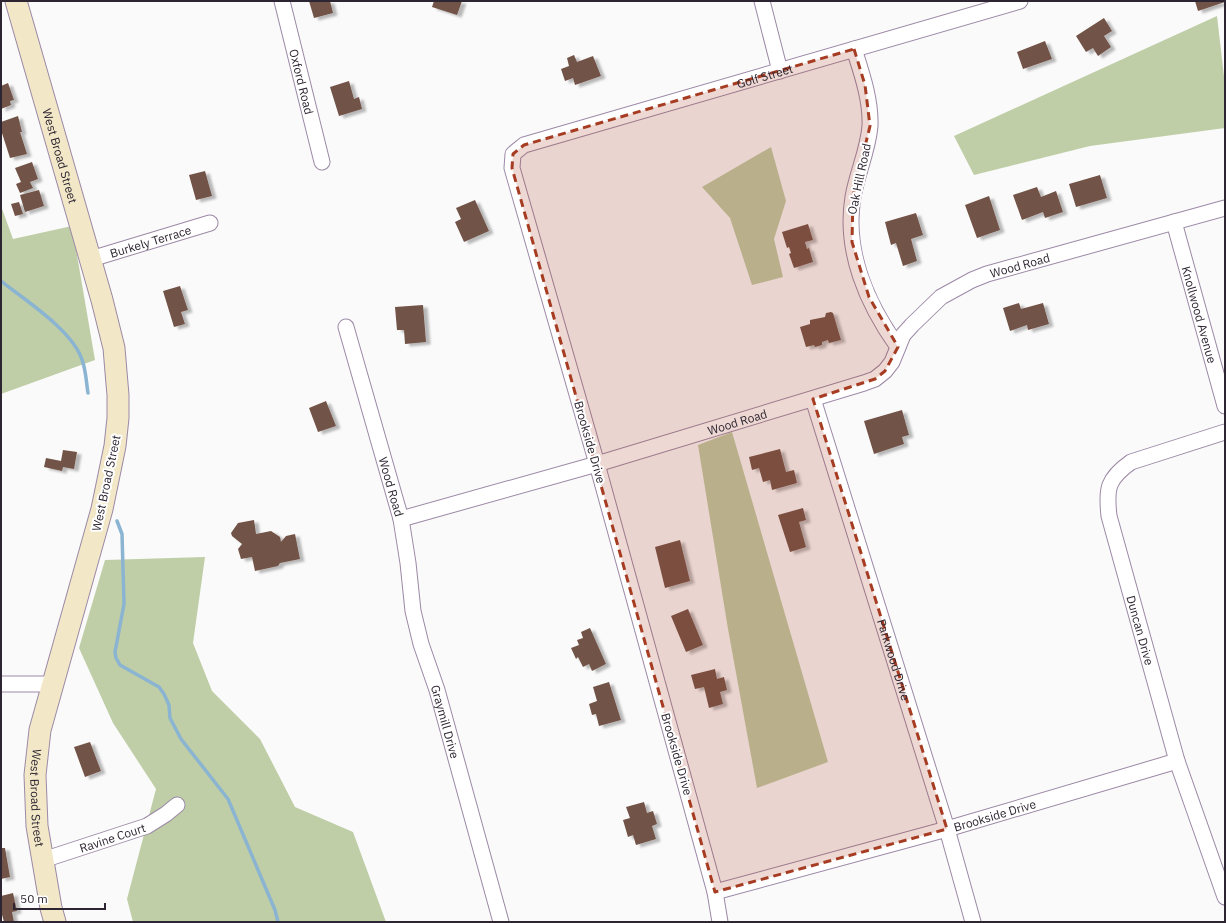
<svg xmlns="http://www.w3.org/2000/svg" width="1226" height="923" viewBox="0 0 1226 923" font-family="'IBM Plex Sans',sans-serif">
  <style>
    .green { fill: #bfcea6 }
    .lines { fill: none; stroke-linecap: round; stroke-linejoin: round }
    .stream { stroke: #8ab4d1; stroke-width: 3.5 }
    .building { fill: #725246; filter: url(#shadow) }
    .street-casing { stroke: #9c89a6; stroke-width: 17 }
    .secondary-casing { stroke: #9c89a6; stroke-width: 23 }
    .street { stroke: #fff; stroke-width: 15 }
    .secondary { stroke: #f2e8c8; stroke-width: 21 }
    .marked { fill: #a63d22; fill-opacity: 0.2; stroke: #a63d22; stroke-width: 3; stroke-dasharray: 8 5; stroke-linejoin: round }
    .labels { text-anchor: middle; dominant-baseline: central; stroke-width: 4; stroke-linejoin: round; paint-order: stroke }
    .street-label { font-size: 12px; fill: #2d2531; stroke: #fff }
  </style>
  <defs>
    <filter id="shadow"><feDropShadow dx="4.5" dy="2.5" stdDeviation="1" flood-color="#0004"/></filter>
  </defs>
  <rect width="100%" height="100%" fill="#fafafa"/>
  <path class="green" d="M 1217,16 L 1225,85 L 1225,128 L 1090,146 L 974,175 L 954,136 Z
    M 771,147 L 786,201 L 774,239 L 783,277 L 752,285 L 730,218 L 702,187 Z
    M 1,206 L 13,239 L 72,226 L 95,360 L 1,394 Z
    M 732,432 L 828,762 L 757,788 L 728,629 L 698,445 Z
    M 205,557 L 193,643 L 212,691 L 260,739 L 295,807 L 353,832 L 386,922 L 133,922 L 127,899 L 156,789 L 113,723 L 79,648 L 105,560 Z"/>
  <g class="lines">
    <path class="stream" d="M 1,281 C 25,300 70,329 81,357 C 86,368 86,381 88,393
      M 117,521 L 122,534 L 124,604 L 115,652 L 116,658 L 120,665 L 159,687 L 164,694 L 169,705 L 170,718 L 181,739 L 228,799 L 275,910 L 278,922"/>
  </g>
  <path class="building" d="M 309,1 L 330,1 L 333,13 L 314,18 Z
    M 434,1 L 462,1 L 457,15 L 432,7 Z
    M 1195,1 L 1225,1 L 1225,2 L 1198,11 Z
    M 1104,18 L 1112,31 L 1104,36 L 1111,47 L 1098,56 L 1093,48 L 1086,52 L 1076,36 Z
    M 1045,41 L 1052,59 L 1023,69 L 1017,52 Z
    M 574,55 L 577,62 L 593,56 L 601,76 L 575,85 L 573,78 L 565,81 L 561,69 L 569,66 L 567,58 Z
    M 349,81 L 354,99 L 359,97 L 362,109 L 339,116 L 330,87 Z
    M 8,83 L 14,100 L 10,101 L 11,105 L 1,109 L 1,86 Z
    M 18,116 L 22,132 L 20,132 L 27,154 L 10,158 L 1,130 L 1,122 Z
    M 32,162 L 38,179 L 30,182 L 33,188 L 20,193 L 16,184 L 21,182 L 15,168 Z
    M 205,171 L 212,196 L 196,200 L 189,175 Z
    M 1100,175 L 1107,198 L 1076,207 L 1069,184 Z
    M 1037,187 L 1041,197 L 1056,191 L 1063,212 L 1045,218 L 1043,212 L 1022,220 L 1013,195 Z
    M 39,190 L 44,206 L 25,212 L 20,195 Z
    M 989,196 L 1000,230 L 977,238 L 965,205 Z
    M 475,200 L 489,231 L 464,242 L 455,222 L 461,219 L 456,208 Z
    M 19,202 L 23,214 L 15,216 L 11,204 Z
    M 916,213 L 923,235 L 911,239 L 917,261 L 903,266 L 896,243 L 891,245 L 885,222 Z
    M 808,224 L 813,240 L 805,242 L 807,249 L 809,248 L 813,262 L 794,268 L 789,254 L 791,253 L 789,247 L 787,248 L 782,232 Z
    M 180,286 L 188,310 L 181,312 L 185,324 L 174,327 L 163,291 Z
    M 1019,303 L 1021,309 L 1043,303 L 1049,324 L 1028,330 L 1027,325 L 1010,331 L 1003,308 Z
    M 423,305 L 426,342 L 405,344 L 404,330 L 397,330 L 395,307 Z
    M 831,312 L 833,313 L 841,340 L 829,343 L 828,340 L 822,342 L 822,345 L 815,347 L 814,345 L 806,347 L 800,327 L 810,324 L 810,320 L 825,317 L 826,313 Z
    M 326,401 L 336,426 L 318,432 L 309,408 Z
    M 902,410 L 909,435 L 902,437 L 904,444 L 874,454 L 864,421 Z
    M 780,449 L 786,472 L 794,470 L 797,483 L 772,490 L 770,480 L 763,482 L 759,468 L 752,470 L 749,457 Z
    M 63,450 L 77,452 L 74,469 L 63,467 L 62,471 L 44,467 L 46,458 L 61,461 Z
    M 803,508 L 806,520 L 799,522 L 806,547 L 790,552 L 778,515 Z
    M 254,520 L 256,534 L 271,531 L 280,537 L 281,542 L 286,536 L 295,534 L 300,559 L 280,563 L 278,566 L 255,571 L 252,557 L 241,559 L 238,549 L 242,544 L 232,536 L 231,533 L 238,523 Z
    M 680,540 L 690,581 L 665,588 L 655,547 Z
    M 688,609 L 703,645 L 686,652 L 671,616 Z
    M 590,628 L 606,664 L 592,671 L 589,664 L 583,667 L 578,657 L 576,659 L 571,648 L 579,645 L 577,640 L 583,638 L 581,632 Z
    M 715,669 L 717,679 L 724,677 L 727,690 L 720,692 L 723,704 L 709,708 L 704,687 L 695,689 L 691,675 Z
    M 609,682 L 621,720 L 599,726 L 596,714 L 592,715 L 589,704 L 597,701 L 593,687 Z
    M 90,742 L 101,771 L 85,777 L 74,747 Z
    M 644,802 L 647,813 L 653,811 L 657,824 L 652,826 L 656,839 L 636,845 L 633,835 L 628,837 L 623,820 L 630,818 L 626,807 Z
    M 1,848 L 5,848 L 10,877 L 1,879 Z
    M 13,893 L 17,911 L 12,912 L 14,922 L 4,922 L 1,911 L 1,896 Z"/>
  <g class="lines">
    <defs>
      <g id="street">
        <path id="s1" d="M 282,1 L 322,162"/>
        <path d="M 762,1 L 780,71"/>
        <path d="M 854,49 C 862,74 871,100 870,126 C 868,151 857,173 853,197 C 844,251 867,304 898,347"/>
        <path id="s2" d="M 1174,222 L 1225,406"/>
        <path id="s3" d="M 91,259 L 210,223"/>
        <path id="s4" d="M 346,327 L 401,519 L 408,563 L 413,611 L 421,644 L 437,690 L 501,922"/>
        <path id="s5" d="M 813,399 L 947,829 L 973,922"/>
        <path id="s6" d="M 1225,432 L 1131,462 C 1107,479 1106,489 1109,516 L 1177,761 L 1225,897"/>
        <path id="s7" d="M 401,519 L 597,464 L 864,383 L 875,379 L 885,371 L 892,362 L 903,335 L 912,325 L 941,297 L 972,280 L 987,274 L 1225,208"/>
        <path d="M 1,684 L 53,684"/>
        <path id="s8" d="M 43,860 L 147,826 L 166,814 L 177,805"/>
        <path id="s9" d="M 715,892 L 947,829 L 1177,761"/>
        <path id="s10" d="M 720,922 L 715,892 L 597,464 L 512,168 L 513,154 L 524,145 C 690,98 855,49 1020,1"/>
      </g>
      <g id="secondary">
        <path id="s11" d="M 16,1 L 102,300 L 114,348 L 116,372 L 118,395 L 118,418 L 115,446 L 102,509 L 40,730 L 35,775 L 37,826 L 51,908 L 55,922"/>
      </g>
    </defs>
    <use href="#street" class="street-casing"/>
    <use href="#secondary" class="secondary-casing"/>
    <use href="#street" class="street"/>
    <use href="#secondary" class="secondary"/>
  </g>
  <path class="marked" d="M 854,49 L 865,85 L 870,126 L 853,196 L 852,242 L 869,297 L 898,347 L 885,371 L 875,379 L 813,399 L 947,829 L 715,892 L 512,168 L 513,154 L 524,145 Z"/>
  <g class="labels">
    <g class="street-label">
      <text stroke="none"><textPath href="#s10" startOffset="1061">Golf Street</textPath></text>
      <text stroke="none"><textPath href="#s1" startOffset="83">Oxford Road</textPath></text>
      <text stroke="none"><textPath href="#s11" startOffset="161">West Broad Street</textPath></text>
      <text transform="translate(859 179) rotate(-78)">Oak Hill Road</text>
      <text stroke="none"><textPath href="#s3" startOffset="62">Burkely Terrace</textPath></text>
      <text stroke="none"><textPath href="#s7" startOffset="687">Wood Road</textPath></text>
      <text stroke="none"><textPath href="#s2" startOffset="96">Knollwood Avenue</textPath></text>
      <text stroke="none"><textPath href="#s7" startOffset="350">Wood Road</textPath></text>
      <text transform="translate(590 442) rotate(74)">Brookside Drive</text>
      <text transform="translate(106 483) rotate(-78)">West Broad Street</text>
      <text stroke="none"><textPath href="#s4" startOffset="166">Wood Road</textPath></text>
      <text stroke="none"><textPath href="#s6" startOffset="280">Duncan Drive</textPath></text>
      <text stroke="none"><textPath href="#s5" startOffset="273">Parkwood Drive</textPath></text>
      <text stroke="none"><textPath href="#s4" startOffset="408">Graymill Drive</textPath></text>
      <text transform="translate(677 754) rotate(74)">Brookside Drive</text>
      <text stroke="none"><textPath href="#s11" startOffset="821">West Broad Street</textPath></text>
      <text stroke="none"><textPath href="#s9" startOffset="290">Brookside Drive</textPath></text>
      <text stroke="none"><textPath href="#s8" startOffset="73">Ravine Court</textPath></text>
    </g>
  </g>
  <rect width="1226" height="923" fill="none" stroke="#2d2531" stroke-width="4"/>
  <path d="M14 903v6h91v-6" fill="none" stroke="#2d2531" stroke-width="2"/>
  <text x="20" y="903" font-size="12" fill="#2d2531" stroke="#ffffff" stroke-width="3" paint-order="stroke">50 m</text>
</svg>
